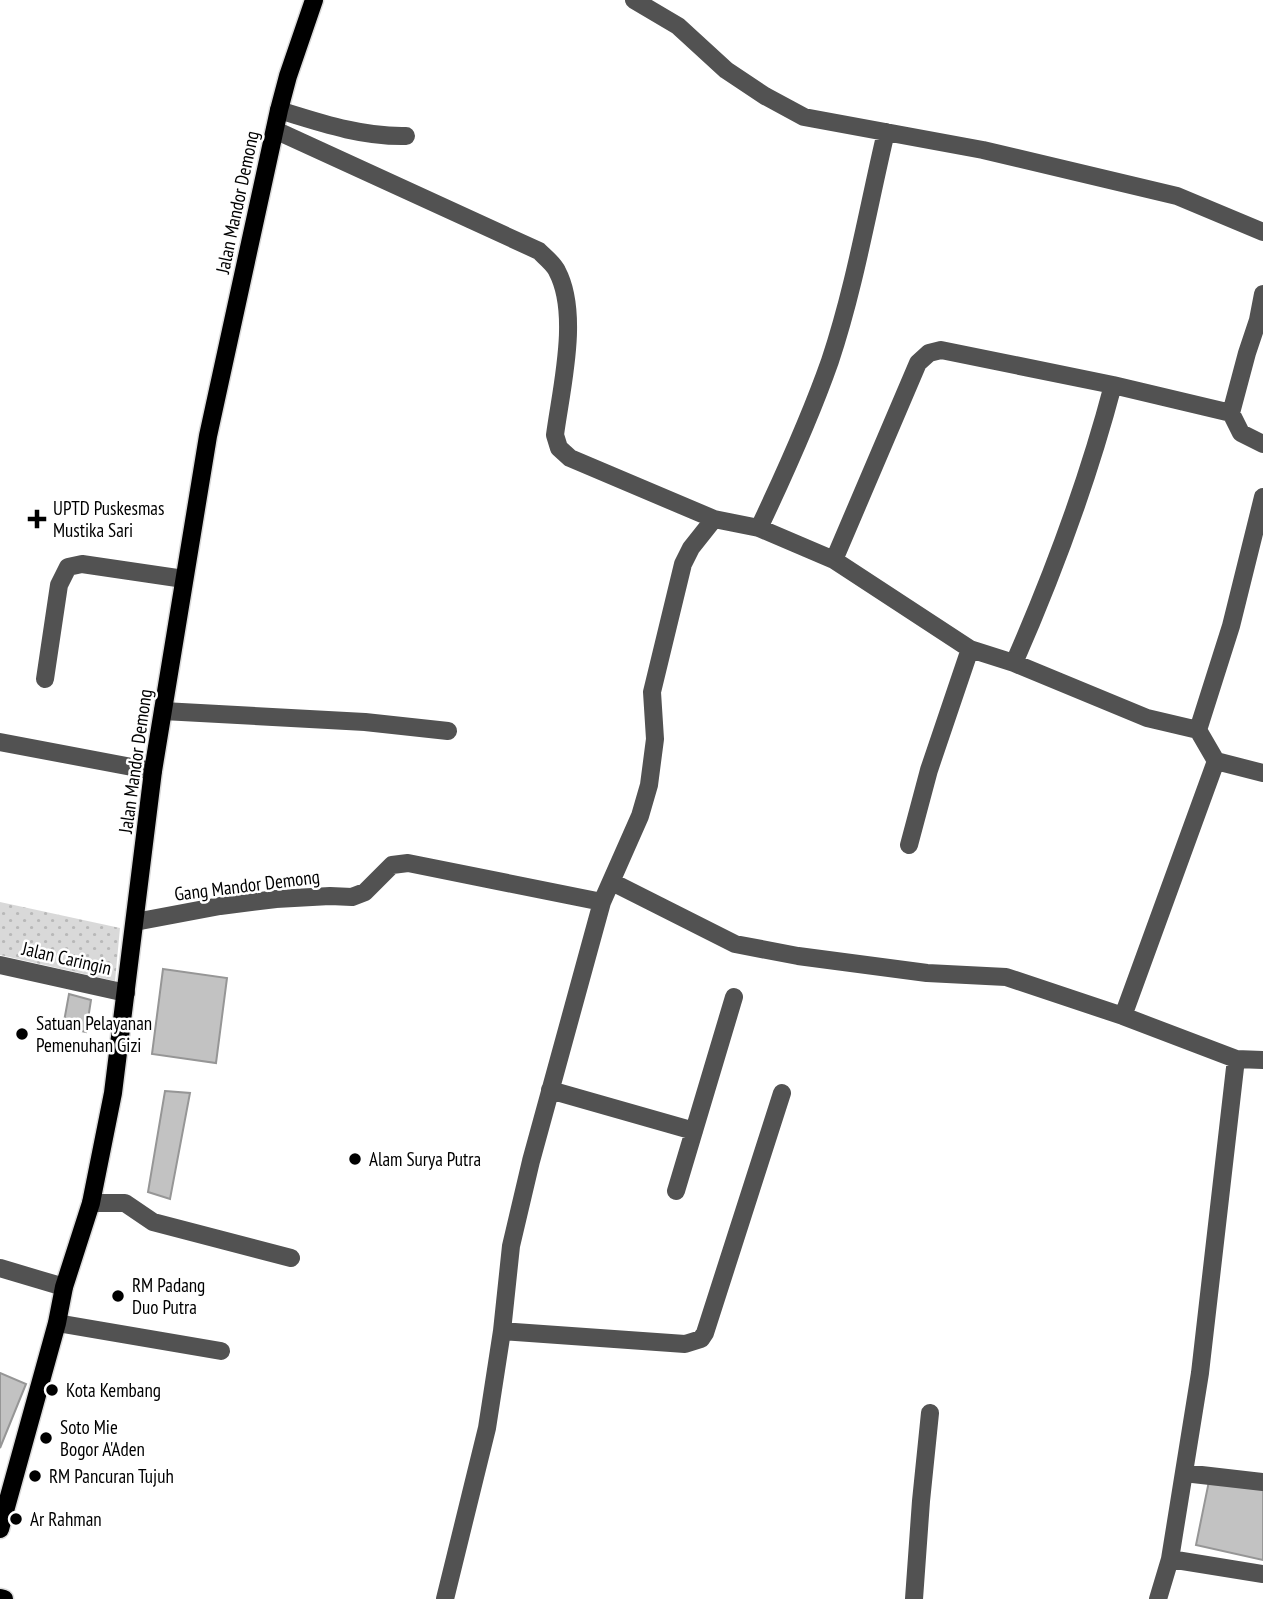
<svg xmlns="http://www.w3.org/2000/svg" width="1263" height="1599" viewBox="0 0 1263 1599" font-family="'PT Sans Narrow',sans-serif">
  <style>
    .grass { fill: url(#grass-dots) }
    .building { fill: #c2c2c2; stroke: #969696; stroke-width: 2 }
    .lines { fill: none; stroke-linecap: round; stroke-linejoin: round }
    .major-casing { stroke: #dbdbdb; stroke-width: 21 }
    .minor { stroke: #525252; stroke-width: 18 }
    .major { stroke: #000; stroke-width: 18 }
    .poi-dot { fill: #000; stroke: #fff; stroke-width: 2.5 }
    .labels { text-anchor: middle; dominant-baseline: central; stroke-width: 5; stroke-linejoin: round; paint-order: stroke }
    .street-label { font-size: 19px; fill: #000; stroke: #fff }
    .poi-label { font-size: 19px; fill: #000; stroke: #fff; text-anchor: start }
  </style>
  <defs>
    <pattern id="grass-dots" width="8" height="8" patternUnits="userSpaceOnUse" patternTransform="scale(1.75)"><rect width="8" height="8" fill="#d9d9d9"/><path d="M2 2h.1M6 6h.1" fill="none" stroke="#b8b8b8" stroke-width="1.8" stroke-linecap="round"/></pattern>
  </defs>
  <rect width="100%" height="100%" fill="#fff"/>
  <path class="grass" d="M 0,902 L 120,928 L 115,981 L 0,955 Z"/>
  <path class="building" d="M 163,969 L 227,978 L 216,1063 L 152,1054 Z
    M 69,994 L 91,1000 L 86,1032 L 63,1027 Z
    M 165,1091 L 190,1093 L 170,1199 L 148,1192 Z
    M 0,1373 L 26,1384 L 0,1448 Z
    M 1209,1481 L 1263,1488 L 1263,1560 L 1196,1545 Z"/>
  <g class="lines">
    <defs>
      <path id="major" d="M 0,1529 L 57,1323 L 64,1287 L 91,1203 L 113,1093 L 153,771 L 208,436 L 279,110 L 288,76 L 314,0
        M 0,1598 L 4,1599"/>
    </defs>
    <use href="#major" class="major-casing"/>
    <path class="minor" d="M 634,0 L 678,26 L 726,70 L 765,96 L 804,117 L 983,150 L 1177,196 L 1263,232
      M 279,110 C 321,123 362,137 406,136
      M 275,130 L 539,251 C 545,257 554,264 557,271 C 580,314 561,389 555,435 L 559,448 L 570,458 L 714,519 L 759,528 L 834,560 L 970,649 L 1014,663 L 1147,718 L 1198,730 L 1216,761 L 1123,1016
      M 1263,294 L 1258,320 L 1247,353 L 1231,413 L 1241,433 L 1263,444
      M 759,528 C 785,473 810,418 830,361 C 855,286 868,208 886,132
      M 834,560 L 918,363 L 929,353 L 941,350 L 1113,385 L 1231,413
      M 1014,663 C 1053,574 1088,480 1113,385
      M 45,679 L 59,585 L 68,567 L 82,564 L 184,579
      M 163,711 L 365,722 L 448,731
      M 1198,730 L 1231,626 L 1263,497
      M 0,742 L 153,771
      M 1216,761 L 1263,773
      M 909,845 L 929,770 L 970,649
      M 612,882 L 735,944 L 798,956 L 927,973 L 1006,977 L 1123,1016 L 1236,1059 L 1263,1060
      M 135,922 L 220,906 L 276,899 L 330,896 L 352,897 L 365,892 L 392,865 L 408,863 L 602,902
      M 0,965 L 126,993
      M 550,1090 L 694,1131
      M 676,1191 L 734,997
      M 91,1203 L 125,1203 L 153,1222 L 291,1258
      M 0,1268 L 64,1287
      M 57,1323 L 221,1351
      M 502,1331 L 685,1344 L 701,1339 L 705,1333 L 782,1093
      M 1184,1473 L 1263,1482
      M 1170,1559 L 1263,1574
      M 445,1599 L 487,1428 L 502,1331 L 511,1246 L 531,1161 L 602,902 L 640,816 L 649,785 L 655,739 L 652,692 L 683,564 L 691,548 L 714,519
      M 914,1599 L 921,1501 L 930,1413
      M 1158,1599 L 1170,1559 L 1200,1373 L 1236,1059"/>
    <use href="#major" class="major"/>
  </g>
  <g class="poi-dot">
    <path d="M33.5 508.5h7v7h7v7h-7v7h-7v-7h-7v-7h7z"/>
    <circle cx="22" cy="1034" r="7"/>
    <circle cx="355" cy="1159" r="7"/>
    <circle cx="118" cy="1296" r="7"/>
    <circle cx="52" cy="1390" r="7"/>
    <circle cx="46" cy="1438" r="7"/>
    <circle cx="35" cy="1476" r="7"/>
    <circle cx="16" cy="1519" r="7"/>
  </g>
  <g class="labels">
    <g class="street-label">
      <text transform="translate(237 202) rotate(-78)">Jalan Mandor Demong</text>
      <text transform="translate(135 761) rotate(-82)">Jalan Mandor Demong</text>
      <text transform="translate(247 885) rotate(-7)">Gang Mandor Demong</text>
      <text transform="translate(67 958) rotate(13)">Jalan Caringin</text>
    </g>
    <g class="poi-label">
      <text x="53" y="508">UPTD Puskesmas<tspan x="53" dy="22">Mustika Sari</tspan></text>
      <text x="36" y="1023">Satuan Pelayanan<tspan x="36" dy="22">Pemenuhan Gizi</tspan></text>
      <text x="369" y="1159">Alam Surya Putra</text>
      <text x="132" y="1285">RM Padang<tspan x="132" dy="22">Duo Putra</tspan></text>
      <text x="66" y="1390">Kota Kembang</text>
      <text x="60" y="1427">Soto Mie<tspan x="60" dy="22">Bogor A'Aden</tspan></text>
      <text x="49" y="1476">RM Pancuran Tujuh</text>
      <text x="30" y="1519">Ar Rahman</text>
    </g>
  </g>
</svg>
